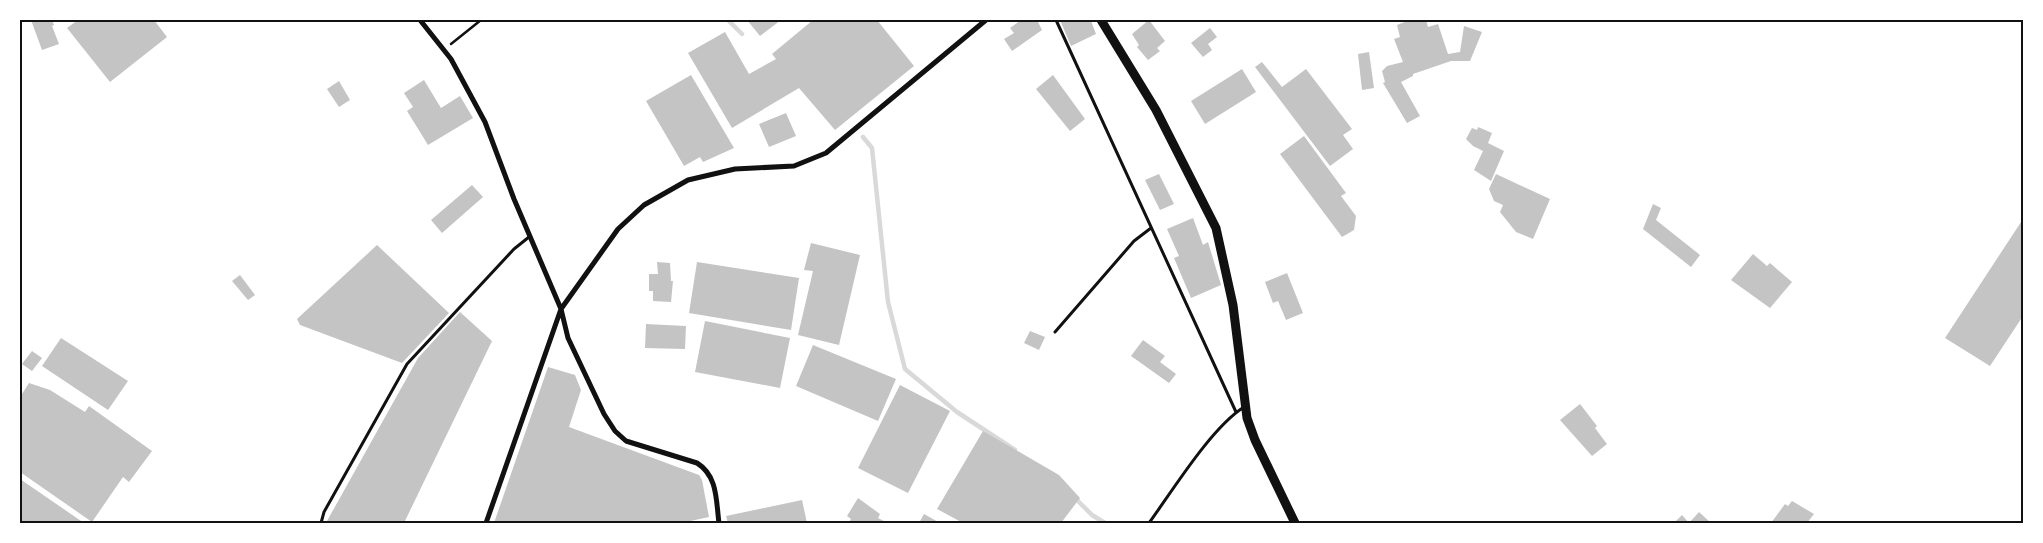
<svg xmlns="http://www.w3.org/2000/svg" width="2043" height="543" viewBox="0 0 2043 543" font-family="Inter,sans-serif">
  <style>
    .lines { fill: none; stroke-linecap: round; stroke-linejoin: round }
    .stream { stroke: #d9d9d9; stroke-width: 4.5 }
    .building { fill: #c4c4c4 }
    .path { stroke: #111; stroke-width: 2.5 }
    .service { stroke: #111; stroke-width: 3 }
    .minor { stroke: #111; stroke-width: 5 }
    .tertiary { stroke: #111; stroke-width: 9 }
    .neatline { fill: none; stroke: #111; stroke-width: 2 }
  </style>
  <rect width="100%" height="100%" fill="#fff"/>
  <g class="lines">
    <path class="stream" d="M 728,20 L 742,34
      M 863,137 L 872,148 L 888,302 L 905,369 L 957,412 L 1015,450
      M 1074,497 L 1092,515 L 1105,523"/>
  </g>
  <path class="building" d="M 31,20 L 52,20 L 54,25 L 52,26 L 59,44 L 42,50 Z
    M 78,20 L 154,20 L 167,37 L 110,82 L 67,28 Z
    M 747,20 L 781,20 L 760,36 Z
    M 813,20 L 877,20 L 914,66 L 835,130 L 799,88 L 732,128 L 688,53 L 725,32 L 749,74 L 776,59 L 772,54 Z
    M 1021,20 L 1037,20 L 1042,30 L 1012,51 L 1004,39 L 1014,33 L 1010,28 Z
    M 1060,20 L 1091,21 L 1096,34 L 1071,46 Z
    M 1149,20 L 1165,41 L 1157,48 L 1160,51 L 1148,60 L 1137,47 L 1139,45 L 1132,34 Z
    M 1410,20 L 1426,20 L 1428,27 L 1438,24 L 1448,54 L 1460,52 L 1464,26 L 1482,32 L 1470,61 L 1451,61 L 1413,74 L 1413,76 L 1401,82 L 1420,116 L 1407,123 L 1383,83 L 1385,82 L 1382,71 L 1387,66 L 1403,62 L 1394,39 L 1400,37 L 1397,25 Z
    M 1210,28 L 1217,37 L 1208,44 L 1212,50 L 1203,57 L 1191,43 Z
    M 1369,52 L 1374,88 L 1362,90 L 1358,54 Z
    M 1262,62 L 1282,87 L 1306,69 L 1352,129 L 1343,135 L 1353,149 L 1330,166 L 1255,67 Z
    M 1242,69 L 1256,92 L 1205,124 L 1191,101 Z
    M 691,75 L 734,148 L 703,162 L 700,157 L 684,166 L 646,101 Z
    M 1053,75 L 1085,119 L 1070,131 L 1036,89 Z
    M 424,80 L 441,108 L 460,96 L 473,118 L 428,145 L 407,111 L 413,107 L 404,93 Z
    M 339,81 L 350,100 L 339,107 L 327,89 Z
    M 786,113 L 796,136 L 769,147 L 759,124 Z
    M 1478,127 L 1492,133 L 1488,143 L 1504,151 L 1491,181 L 1474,170 L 1483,151 L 1473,146 L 1466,139 L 1472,128 L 1477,130 Z
    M 1304,136 L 1346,193 L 1341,196 L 1356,216 L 1354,230 L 1342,237 L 1280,154 Z
    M 1159,174 L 1174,204 L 1160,210 L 1145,180 Z
    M 1496,174 L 1550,199 L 1533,239 L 1516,232 L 1500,212 L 1503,205 L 1494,201 L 1489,189 Z
    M 472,185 L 483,197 L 442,233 L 431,220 Z
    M 1653,204 L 1661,208 L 1656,220 L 1700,255 L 1691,267 L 1643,229 Z
    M 1193,218 L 1203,245 L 1208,242 L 1221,285 L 1191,298 L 1174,258 L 1179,256 L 1167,229 Z
    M 2023,219 L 2023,316 L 1990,366 L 1945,338 Z
    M 811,243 L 860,255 L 839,345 L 798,335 L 813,271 L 804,270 Z
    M 377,245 L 449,313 L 402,363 L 300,325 L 297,319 Z
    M 1753,254 L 1767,266 L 1770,263 L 1792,282 L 1770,308 L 1731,280 Z
    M 657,262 L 670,263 L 671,281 L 673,281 L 671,302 L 653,301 L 653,291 L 649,291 L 649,274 L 658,274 Z
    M 697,262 L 799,278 L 791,330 L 689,313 Z
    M 1287,273 L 1303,313 L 1286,320 L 1278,301 L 1273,303 L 1265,282 Z
    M 240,275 L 255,295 L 248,300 L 232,281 Z
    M 460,312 L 492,341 L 404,523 L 331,523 L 327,521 L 418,358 Z
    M 705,321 L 790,338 L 780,388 L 695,372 Z
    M 646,324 L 686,326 L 685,349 L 645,348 Z
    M 1030,331 L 1045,337 L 1039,350 L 1024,343 Z
    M 61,338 L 128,381 L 108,410 L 42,366 Z
    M 1143,340 L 1165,356 L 1160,362 L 1176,374 L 1169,383 L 1131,356 Z
    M 813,345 L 896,379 L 878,421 L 796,386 Z
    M 32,351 L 42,358 L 32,371 L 22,364 Z
    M 548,367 L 575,375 L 581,390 L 569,427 L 699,475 L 702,480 L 709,517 L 681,523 L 494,523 Z
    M 29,383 L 50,390 L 85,412 L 89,406 L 152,451 L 129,482 L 123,477 L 92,522 L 20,472 L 20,397 Z
    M 900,385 L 950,411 L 908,493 L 858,468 Z
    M 1580,404 L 1597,426 L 1595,428 L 1607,444 L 1592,456 L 1560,420 Z
    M 983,431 L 1059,475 L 1080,498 L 1061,523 L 963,523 L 937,509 Z
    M 20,479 L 84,523 L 20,523 Z
    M 858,498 L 880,514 L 878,518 L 884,521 L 883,523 L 849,523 L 851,519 L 847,516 Z
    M 802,500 L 807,523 L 728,523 L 726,516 Z
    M 1792,501 L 1814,514 L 1807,523 L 1771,523 L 1785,504 L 1788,506 Z
    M 1699,512 L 1711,523 L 1674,523 L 1682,515 L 1689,523 Z
    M 924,514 L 940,523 L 919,523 Z"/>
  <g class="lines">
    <path class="path" d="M 451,44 L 481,20"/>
    <path class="service" d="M 1056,20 L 1236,412
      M 1055,332 L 1134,241 L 1151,228
      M 321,523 L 324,512 L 407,364 L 514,249 L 529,237
      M 1149,523 C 1173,490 1211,428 1244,407"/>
    <path class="minor" d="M 420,20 L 451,59 L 485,122 L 514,199 L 561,309 L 568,338 L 604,414 L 615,431 L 626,441 L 697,463 C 718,476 716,501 719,523
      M 486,523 L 561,309 L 618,229 L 644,205 L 688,180 L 735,169 L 794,166 L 826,153 L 986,20"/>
    <path class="tertiary" d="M 1101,20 L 1156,110 L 1216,228 L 1233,305 L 1247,418 L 1255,440 L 1295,523"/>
  </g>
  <rect width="2043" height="543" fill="none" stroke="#ffffff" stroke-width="42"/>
  <rect x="21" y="21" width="2001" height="501" class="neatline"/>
</svg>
